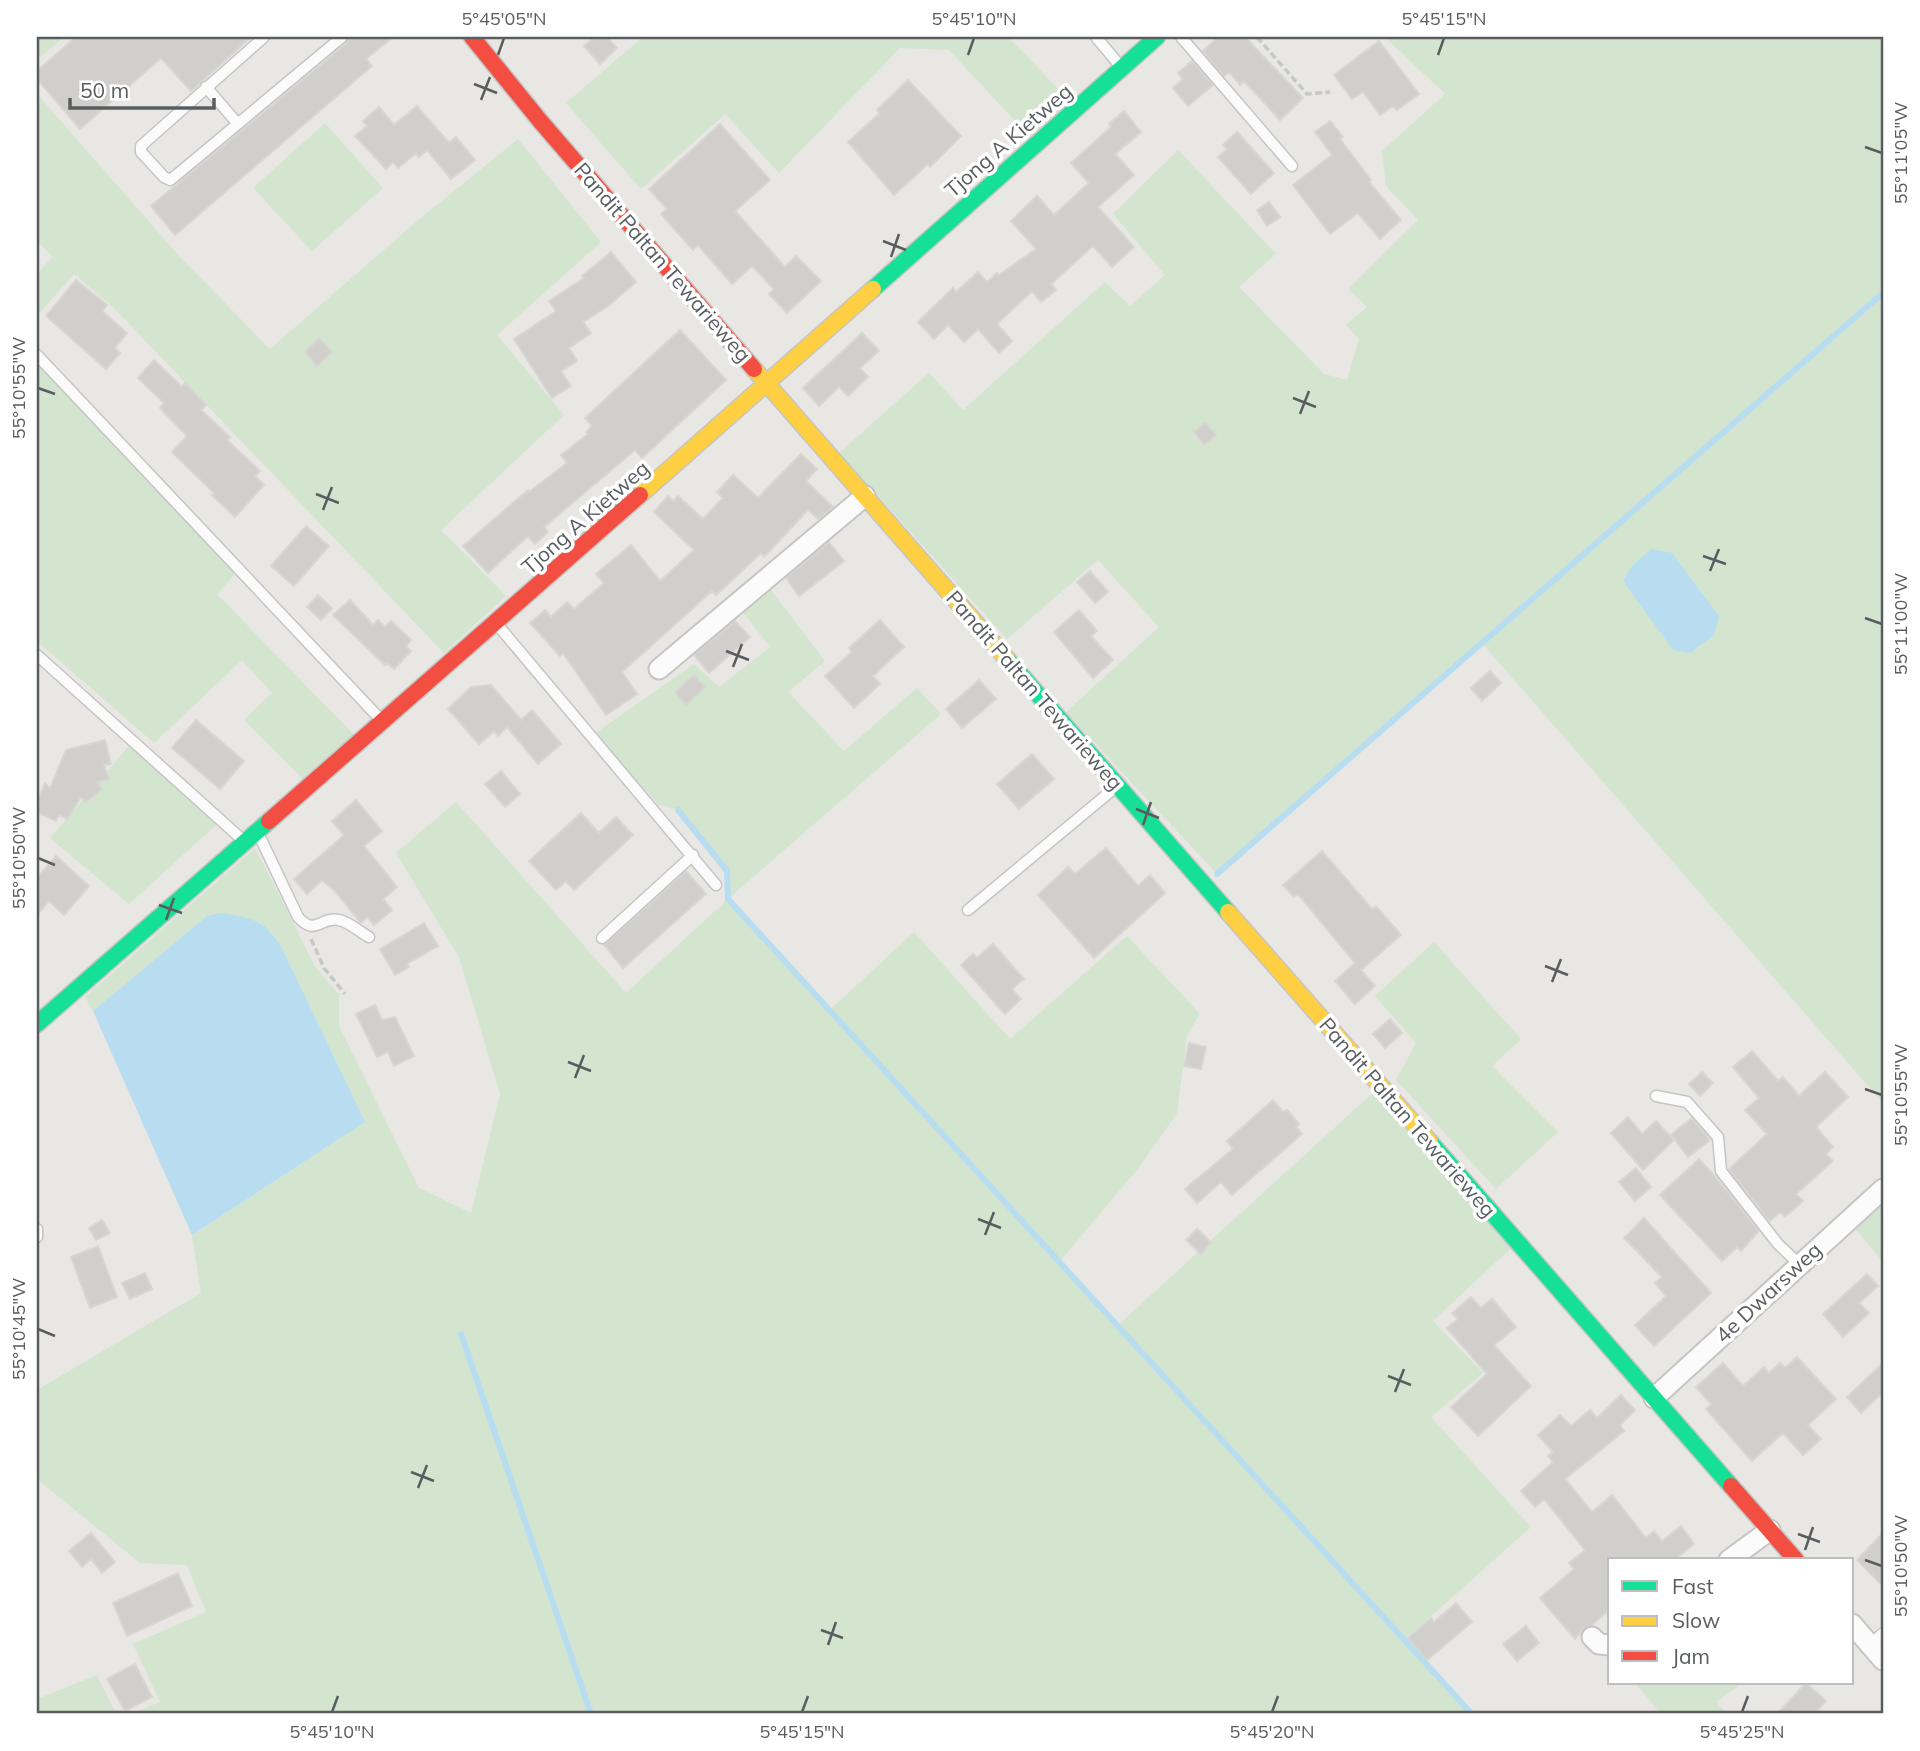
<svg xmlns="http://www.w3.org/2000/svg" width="1920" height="1751" viewBox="0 0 1920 1751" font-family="Mulish,sans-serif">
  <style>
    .green { fill: #d3e4cf }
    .water { fill: #b8ddf1 }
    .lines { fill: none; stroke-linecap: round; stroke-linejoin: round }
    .stream { stroke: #b8ddf1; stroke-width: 6 }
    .building { fill: #d0cfcc; stroke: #d8d6d2; stroke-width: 2 }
    .lane-casing { stroke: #c5c5c5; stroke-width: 13 }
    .street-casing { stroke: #c5c5c5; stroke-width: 23 }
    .fast-casing { stroke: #c5c5c5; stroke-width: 19 }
    .slow-casing { stroke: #c5c5c5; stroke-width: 19 }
    .jam-casing { stroke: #c5c5c5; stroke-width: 19 }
    .path { stroke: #c5c9c6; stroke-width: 3.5; stroke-dasharray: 7 3.5; stroke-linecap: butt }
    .lane { stroke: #fcfbfb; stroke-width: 10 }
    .street { stroke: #fcfbfb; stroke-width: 19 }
    .fast { stroke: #16e098; stroke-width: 16 }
    .slow { stroke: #ffcf43; stroke-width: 16 }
    .jam { stroke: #f24e42; stroke-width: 16 }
    .ticks { fill: none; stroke: #595d60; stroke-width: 2.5 }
    .labels { text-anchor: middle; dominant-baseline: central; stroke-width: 7; stroke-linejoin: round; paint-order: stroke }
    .street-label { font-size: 21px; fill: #595d60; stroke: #fff }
    .neatline { fill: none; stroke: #595d60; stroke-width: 2.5 }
    .ticks-label { font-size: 18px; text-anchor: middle; fill: #595d60 }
  </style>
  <rect width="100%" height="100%" fill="#e8e7e3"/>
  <path class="green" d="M 37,37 L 64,37 L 37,60 Z
    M 643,37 L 1008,37 L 1073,104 L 1033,140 L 949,50 L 900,48 L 779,173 L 725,114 L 641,189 L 566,103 Z
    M 1385,37 L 1883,37 L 1883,926 L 1880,929 L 1883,933 L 1883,1103 L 1482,643 L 1217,874 L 1066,712 L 1159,627 L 1098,560 L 1007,639 L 839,453 L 929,373 L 963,410 L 1105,282 L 1130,306 L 1165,275 L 1113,214 L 1178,150 L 1276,254 L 1239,287 L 1324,374 L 1347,380 L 1359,339 L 1346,325 L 1367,307 L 1348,289 L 1418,220 L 1386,186 L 1382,151 L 1445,94 Z
    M 37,94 L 180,257 L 270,349 L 416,222 L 518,139 L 601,242 L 497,335 L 564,415 L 441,530 L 506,596 L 444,653 L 114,308 L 74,274 L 37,316 L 37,273 L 53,257 L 37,241 Z
    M 325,123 L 383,188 L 312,251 L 253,188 Z
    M 37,362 L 236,573 L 217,594 L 354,735 L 304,780 L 244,720 L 272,693 L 242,660 L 154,743 L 37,641 Z
    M 768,586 L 825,661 L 788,692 L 844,751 L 917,688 L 941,714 L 729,898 L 831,1009 L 914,932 L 1010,1039 L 1127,936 L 1200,1014 L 1187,1035 L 1177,1113 L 1140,1166 L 1060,1261 L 1118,1325 L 1376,1090 L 1512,1247 L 1433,1321 L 1483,1373 L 1431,1417 L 1531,1527 L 1404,1640 L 1472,1714 L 130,1714 L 160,1702 L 133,1644 L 206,1612 L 187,1565 L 140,1563 L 37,1479 L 37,1390 L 201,1293 L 192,1235 L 365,1122 L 281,946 L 271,931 L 207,916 L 93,1011 L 85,997 L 255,848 L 316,968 L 339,994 L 339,1026 L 419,1188 L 471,1213 L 500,1094 L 459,957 L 396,853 L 456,802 L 626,993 L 728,899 L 726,871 L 678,810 L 658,804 L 594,734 L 694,664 L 719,687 L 770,647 L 741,610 Z
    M 130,745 L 216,825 L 129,904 L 50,838 Z
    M 1434,942 L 1521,1039 L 1492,1066 L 1558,1132 L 1496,1189 L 1396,1080 L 1416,1043 L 1375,996 Z
    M 1883,1202 L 1883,1262 L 1855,1228 Z
    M 97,1675 L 116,1714 L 37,1714 L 37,1699 Z
    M 1635,1683 L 1735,1683 L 1738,1686 L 1716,1702 L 1726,1714 L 1661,1714 Z"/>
  <path class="water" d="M 1651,549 L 1672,553 L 1719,616 L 1714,635 L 1690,653 L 1673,650 L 1623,581 L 1632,566 Z
    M 221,913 C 251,918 264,919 281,946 L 365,1122 L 192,1235 L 93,1011 L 207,916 Z"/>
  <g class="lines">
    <path class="stream" d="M 678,810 L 727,871 L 728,899 L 1472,1714
      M 1217,874 L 1883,293
      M 461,1334 L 591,1714"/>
  </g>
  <path class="building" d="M 76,37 L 251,37 L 191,91 L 161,58 L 80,129 L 37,79 L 37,71 Z
    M 349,37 L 393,37 L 366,59 L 372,66 L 175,235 L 151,206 L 347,43 Z
    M 595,37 L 607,37 L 617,48 L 600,64 L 584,46 Z
    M 1218,37 L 1245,37 L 1303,98 L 1280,120 L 1244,81 L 1240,85 L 1229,72 L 1224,76 L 1203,51 Z
    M 1379,41 L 1419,94 L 1397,110 L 1393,106 L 1380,115 L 1363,92 L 1352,99 L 1334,75 Z
    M 1192,61 L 1213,85 L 1188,106 L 1173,88 L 1183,79 L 1178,73 Z
    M 908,80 L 961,136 L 930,167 L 928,164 L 894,195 L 848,142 L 880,113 L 877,110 Z
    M 417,106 L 449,143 L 456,137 L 475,160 L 451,179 L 427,150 L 419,157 L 416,153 L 398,168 L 393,162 L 386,169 L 355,136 L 367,126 L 363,121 L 379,107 L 394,125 Z
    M 1124,111 L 1141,132 L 1115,154 L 1134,175 L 1098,207 L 1134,247 L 1112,267 L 1093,246 L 1051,284 L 1056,290 L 1041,302 L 1032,291 L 997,324 L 1012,341 L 999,353 L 978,329 L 964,342 L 948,325 L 934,339 L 918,322 L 953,288 L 956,292 L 978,272 L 987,282 L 997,273 L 999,275 L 1036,249 L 1011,221 L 1037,196 L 1054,215 L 1089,183 L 1071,163 L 1111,127 L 1109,124 Z
    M 1330,121 L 1343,137 L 1340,139 L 1371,180 L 1369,182 L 1401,220 L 1380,239 L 1358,213 L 1330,234 L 1293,185 L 1332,155 L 1315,132 Z
    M 720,124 L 770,180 L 735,211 L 785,267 L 796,256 L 821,281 L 787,313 L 769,294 L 774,289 L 752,266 L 732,284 L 698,245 L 693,250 L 661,214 L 667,209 L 649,189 Z
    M 1237,132 L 1274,173 L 1251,194 L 1218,157 L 1227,149 L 1223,145 Z
    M 1269,202 L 1280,217 L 1267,226 L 1257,210 Z
    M 611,252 L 636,282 L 607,307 L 583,322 L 591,333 L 569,348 L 577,361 L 561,371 L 571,386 L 552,398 L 514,339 L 556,311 L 549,301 L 584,278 L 582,276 Z
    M 76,280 L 107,305 L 102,311 L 127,333 L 115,348 L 120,353 L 106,369 L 46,316 Z
    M 680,330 L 726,380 L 642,458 L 635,450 L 544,527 L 548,532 L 535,544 L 528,536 L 488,573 L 463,546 L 528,490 L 529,492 L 567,463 L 561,455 L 588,434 L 586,432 L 592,426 L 585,418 Z
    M 862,333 L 879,351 L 860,368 L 868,377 L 848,396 L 839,387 L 819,406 L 803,388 Z
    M 319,338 L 332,352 L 317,366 L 305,352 Z
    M 154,360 L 182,387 L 185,383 L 206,405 L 201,410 L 230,437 L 227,440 L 260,471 L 255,476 L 264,485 L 235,517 L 212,495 L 214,493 L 172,452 L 187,436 L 160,408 L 164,403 L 138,378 Z
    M 1205,423 L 1216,435 L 1204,445 L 1194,432 Z
    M 801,454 L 817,469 L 806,481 L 833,507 L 818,519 L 808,510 L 764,557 L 761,553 L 716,595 L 712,591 L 622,672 L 637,694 L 606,715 L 563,653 L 560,656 L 530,623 L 545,610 L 551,617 L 567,602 L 574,609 L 604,583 L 596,574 L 631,545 L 660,581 L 694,550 L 654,512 L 668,496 L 673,501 L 678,496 L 703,519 L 723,498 L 717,492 L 733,475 L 758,498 Z
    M 306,526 L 329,546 L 294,586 L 271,566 Z
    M 829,542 L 844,561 L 799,596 L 786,578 Z
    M 1090,571 L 1108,592 L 1095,603 L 1077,582 Z
    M 318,595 L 332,608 L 321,620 L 307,607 Z
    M 350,600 L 373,625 L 378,620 L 385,627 L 391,621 L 411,640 L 406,646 L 411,651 L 394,669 L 387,663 L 385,665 L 333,615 Z
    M 1079,610 L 1097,631 L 1091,636 L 1113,660 L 1093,678 L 1054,632 Z
    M 880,620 L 904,647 L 873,676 L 880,684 L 854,708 L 825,676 L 852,652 L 849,648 Z
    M 735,621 L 750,637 L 709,673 L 694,655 Z
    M 1490,671 L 1501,683 L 1482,701 L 1471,688 Z
    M 694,675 L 705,687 L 686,705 L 675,692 Z
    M 979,680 L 996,699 L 962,728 L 946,709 Z
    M 491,685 L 521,720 L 532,710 L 561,744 L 538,764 L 507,727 L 498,736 L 494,731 L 479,744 L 448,709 L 471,687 Z
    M 196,720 L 244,761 L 220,789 L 172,748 Z
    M 105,740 L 111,764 L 104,765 L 109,779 L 97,782 L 102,789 L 86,802 L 81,797 L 67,819 L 59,815 L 56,821 L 37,812 L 37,802 L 45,783 L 50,788 L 66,750 Z
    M 1032,754 L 1054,779 L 1019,809 L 997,784 Z
    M 501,771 L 520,794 L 505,807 L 485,784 Z
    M 356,800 L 382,831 L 364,846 L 397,887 L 383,899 L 392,910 L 374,925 L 367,917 L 361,923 L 335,891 L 322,880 L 307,894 L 294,879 L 344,835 L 332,821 Z
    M 581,813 L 599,833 L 616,817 L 633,835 L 574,890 L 566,881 L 556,890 L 529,861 Z
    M 1106,848 L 1138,886 L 1150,875 L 1165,893 L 1094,958 L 1038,895 L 1068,867 L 1075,874 Z
    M 1322,851 L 1372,909 L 1376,906 L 1401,935 L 1361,970 L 1375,986 L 1355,1004 L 1335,981 L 1355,963 L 1298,894 L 1294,897 L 1283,885 Z
    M 56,856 L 89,886 L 64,915 L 49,901 L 37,915 L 37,878 Z
    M 686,871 L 706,894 L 623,968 L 604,945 Z
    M 424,923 L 438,946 L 407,964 L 409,967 L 395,975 L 380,949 Z
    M 993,944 L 1024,979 L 1012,989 L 1021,999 L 1005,1014 L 961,965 L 973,954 L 977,958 Z
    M 375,1005 L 382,1020 L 395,1017 L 414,1056 L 394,1066 L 388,1052 L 377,1057 L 356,1014 Z
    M 1390,1019 L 1402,1033 L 1385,1048 L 1373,1034 Z
    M 1189,1043 L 1206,1047 L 1201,1069 L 1184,1066 Z
    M 1752,1051 L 1778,1081 L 1783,1077 L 1799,1096 L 1825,1072 L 1848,1097 L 1816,1127 L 1833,1147 L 1826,1154 L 1833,1161 L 1796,1194 L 1803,1201 L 1785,1217 L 1780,1212 L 1770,1221 L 1729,1169 L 1767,1134 L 1745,1110 L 1759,1098 L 1733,1067 Z
    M 1702,1072 L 1713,1083 L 1700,1096 L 1689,1084 Z
    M 1273,1100 L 1283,1112 L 1287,1110 L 1299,1124 L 1296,1127 L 1302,1134 L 1232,1195 L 1221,1182 L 1197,1203 L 1185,1189 L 1233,1149 L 1227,1141 Z
    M 1628,1117 L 1642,1134 L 1656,1121 L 1674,1140 L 1643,1170 L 1611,1133 Z
    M 1692,1118 L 1710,1140 L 1688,1157 L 1671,1135 Z
    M 1699,1159 L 1717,1179 L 1759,1231 L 1741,1251 L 1737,1247 L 1722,1261 L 1660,1195 Z
    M 1636,1168 L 1651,1187 L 1635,1201 L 1619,1182 Z
    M 1644,1218 L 1711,1293 L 1654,1346 L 1635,1325 L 1666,1296 L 1655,1283 L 1662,1277 L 1624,1238 Z
    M 102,1220 L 110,1233 L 96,1240 L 89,1228 Z
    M 1197,1229 L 1211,1242 L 1201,1254 L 1186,1240 Z
    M 98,1246 L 117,1297 L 90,1308 L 71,1257 Z
    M 145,1273 L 152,1289 L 130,1299 L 122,1283 Z
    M 1867,1274 L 1878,1286 L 1859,1303 L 1869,1313 L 1843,1337 L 1823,1314 Z
    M 1471,1297 L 1481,1308 L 1492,1299 L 1516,1327 L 1494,1345 L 1531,1386 L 1478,1436 L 1451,1407 L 1487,1374 L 1447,1328 L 1458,1319 L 1452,1313 Z
    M 1797,1357 L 1836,1399 L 1808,1425 L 1821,1439 L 1803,1455 L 1783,1433 L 1752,1461 L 1706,1409 L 1711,1404 L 1696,1387 L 1723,1363 L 1743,1386 L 1764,1367 L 1769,1373 L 1780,1363 L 1785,1368 Z
    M 1883,1363 L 1883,1392 L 1861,1413 L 1847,1397 Z
    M 1621,1395 L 1635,1410 L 1620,1425 L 1624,1431 L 1565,1479 L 1592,1512 L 1612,1495 L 1646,1538 L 1654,1531 L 1662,1541 L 1681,1526 L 1694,1544 L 1674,1560 L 1610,1560 L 1610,1609 L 1592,1625 L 1584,1628 L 1575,1639 L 1540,1598 L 1574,1569 L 1569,1563 L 1585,1550 L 1544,1499 L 1535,1507 L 1521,1491 L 1553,1462 L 1548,1456 L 1553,1452 L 1538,1435 L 1560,1415 L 1571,1426 L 1590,1410 L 1597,1418 Z
    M 91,1533 L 115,1562 L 102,1573 L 91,1559 L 82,1567 L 69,1551 Z
    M 1883,1533 L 1883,1586 L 1857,1560 Z
    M 178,1573 L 192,1606 L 127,1636 L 113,1603 Z
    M 1456,1603 L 1472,1622 L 1427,1660 L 1408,1638 L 1431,1618 L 1434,1622 Z
    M 1526,1626 L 1539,1643 L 1517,1661 L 1503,1644 Z
    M 135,1664 L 152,1697 L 125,1711 L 107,1679 Z
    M 1806,1683 L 1826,1701 L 1814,1714 L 1777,1714 Z"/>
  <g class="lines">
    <defs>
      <path id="lane" d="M 264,37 L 141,146 L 141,152 L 164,177 L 170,180 L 174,177 L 342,37
        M 1096,37 L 1121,67
        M 1181,37 L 1292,166
        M 206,87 L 238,124
        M 37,355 L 382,721
        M 496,623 L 716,885
        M 37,655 L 245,842
        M 258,833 L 298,917 C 316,937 320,916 339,920 C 349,922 360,932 369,937
        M 968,910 L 1116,787
        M 602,938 L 693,855
        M 1656,1096 L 1687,1102 L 1718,1137 L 1721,1171 L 1778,1244 L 1799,1264
        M 37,1229 L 37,1237
        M 1870,1645 L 1883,1633"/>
      <path id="street" d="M 659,669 L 865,496
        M 1654,1398 L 1883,1189
        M 1729,1560 L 1770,1530
        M 1852,1624 L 1883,1660
        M 1592,1637 L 1599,1644 L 1610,1645"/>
      <path id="fast" d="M 873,289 L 1157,37
        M 1007,659 L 1228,912
        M 37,1024 L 269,821
        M 1430,1142 L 1731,1486"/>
      <path id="slow" d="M 754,369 L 1007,659
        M 640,495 L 873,289
        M 1228,912 L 1430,1142"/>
      <path id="jam" d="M 472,37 L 541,122 L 754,369
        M 269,821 L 640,495
        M 1731,1486 L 1796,1560"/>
    </defs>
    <use href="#lane" class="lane-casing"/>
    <use href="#street" class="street-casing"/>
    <use href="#fast" class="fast-casing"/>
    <use href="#slow" class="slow-casing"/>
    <use href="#jam" class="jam-casing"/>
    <path class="path" d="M 1257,37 L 1307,94 L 1330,92
      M 311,939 L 324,968 L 345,994"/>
    <use href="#lane" class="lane"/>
    <use href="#street" class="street"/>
    <use href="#fast" class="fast"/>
    <use href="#slow" class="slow"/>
    <use href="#jam" class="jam"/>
  </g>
  <path class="ticks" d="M 498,55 L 504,38M 968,55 L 974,38M 1438,55 L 1444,38M 474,84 L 497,93M 481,100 L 490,77M 1865,147 L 1882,153M 883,241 L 906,250M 891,257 L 899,234M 38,388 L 55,394M 1293,398 L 1316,407M 1300,414 L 1309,391M 316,494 L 339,503M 323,510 L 332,487M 1703,556 L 1726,564M 1710,571 L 1719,549M 1865,618 L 1882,624M 726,651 L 749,660M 733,667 L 742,644M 1136,809 L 1159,818M 1143,825 L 1151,802M 38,858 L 55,865M 159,905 L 182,913M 166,920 L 174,898M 1545,966 L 1568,975M 1552,982 L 1561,959M 568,1062 L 591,1071M 575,1078 L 584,1055M 1865,1089 L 1882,1095M 978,1219 L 1001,1228M 985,1235 L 994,1212M 38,1329 L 55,1336M 1388,1376 L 1411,1385M 1395,1392 L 1404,1369M 411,1472 L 434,1481M 418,1488 L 427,1465M 1798,1534 L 1820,1542M 1805,1550 L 1813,1527M 1865,1560 L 1882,1566M 821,1630 L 843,1638M 828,1645 L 836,1622M 332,1712 L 338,1696M 802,1712 L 808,1696M 1272,1712 L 1278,1696M 1742,1712 L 1748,1696"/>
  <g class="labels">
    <g class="street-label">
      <text transform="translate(1008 140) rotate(-41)">Tjong A Kietweg</text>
      <text transform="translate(663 262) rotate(49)">Pandit Paltan Tewarieweg</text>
      <text transform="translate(585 517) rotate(-41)">Tjong A Kietweg</text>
      <text transform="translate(1035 690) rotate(49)">Pandit Paltan Tewarieweg</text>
      <text transform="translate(1408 1117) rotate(49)">Pandit Paltan Tewarieweg</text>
      <text transform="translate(1768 1292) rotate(-43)">4e Dwarsweg</text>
    </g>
  </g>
  <rect width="1920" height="1751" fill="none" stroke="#ffffff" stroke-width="77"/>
  <rect x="1608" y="1558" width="245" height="126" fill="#ffffff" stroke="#bdbebf" stroke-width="2"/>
  <rect x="1622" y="1581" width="35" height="10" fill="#16e098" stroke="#bdbebf" stroke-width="2"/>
  <text x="1672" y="1594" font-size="21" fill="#595d60">Fast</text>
  <rect x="1622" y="1616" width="35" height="10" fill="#ffcf43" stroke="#bdbebf" stroke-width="2"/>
  <text x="1672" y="1628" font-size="21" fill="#595d60">Slow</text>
  <rect x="1622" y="1651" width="35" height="10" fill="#f24e42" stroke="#bdbebf" stroke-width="2"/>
  <text x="1672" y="1664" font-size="21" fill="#595d60">Jam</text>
  <path d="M70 98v10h144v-10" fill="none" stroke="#595d60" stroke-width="3.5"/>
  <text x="80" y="98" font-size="21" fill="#595d60" stroke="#ffffff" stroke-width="5" paint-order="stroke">50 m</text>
  <rect x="38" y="38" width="1844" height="1674" class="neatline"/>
  <g class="ticks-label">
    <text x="504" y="25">5°45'05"N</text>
    <text x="974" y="25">5°45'10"N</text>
    <text x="1444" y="25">5°45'15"N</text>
    <text transform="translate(1901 153) rotate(-90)" y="6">55°11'05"W</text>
    <text transform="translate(19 388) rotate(-90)" y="6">55°10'55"W</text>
    <text transform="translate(1901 624) rotate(-90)" y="6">55°11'00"W</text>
    <text transform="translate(19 858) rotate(-90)" y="6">55°10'50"W</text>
    <text transform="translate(1901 1095) rotate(-90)" y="6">55°10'55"W</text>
    <text transform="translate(19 1329) rotate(-90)" y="6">55°10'45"W</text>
    <text transform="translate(1901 1566) rotate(-90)" y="6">55°10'50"W</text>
    <text x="332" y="1738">5°45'10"N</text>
    <text x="802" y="1738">5°45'15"N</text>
    <text x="1272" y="1738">5°45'20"N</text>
    <text x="1742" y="1738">5°45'25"N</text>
  </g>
</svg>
